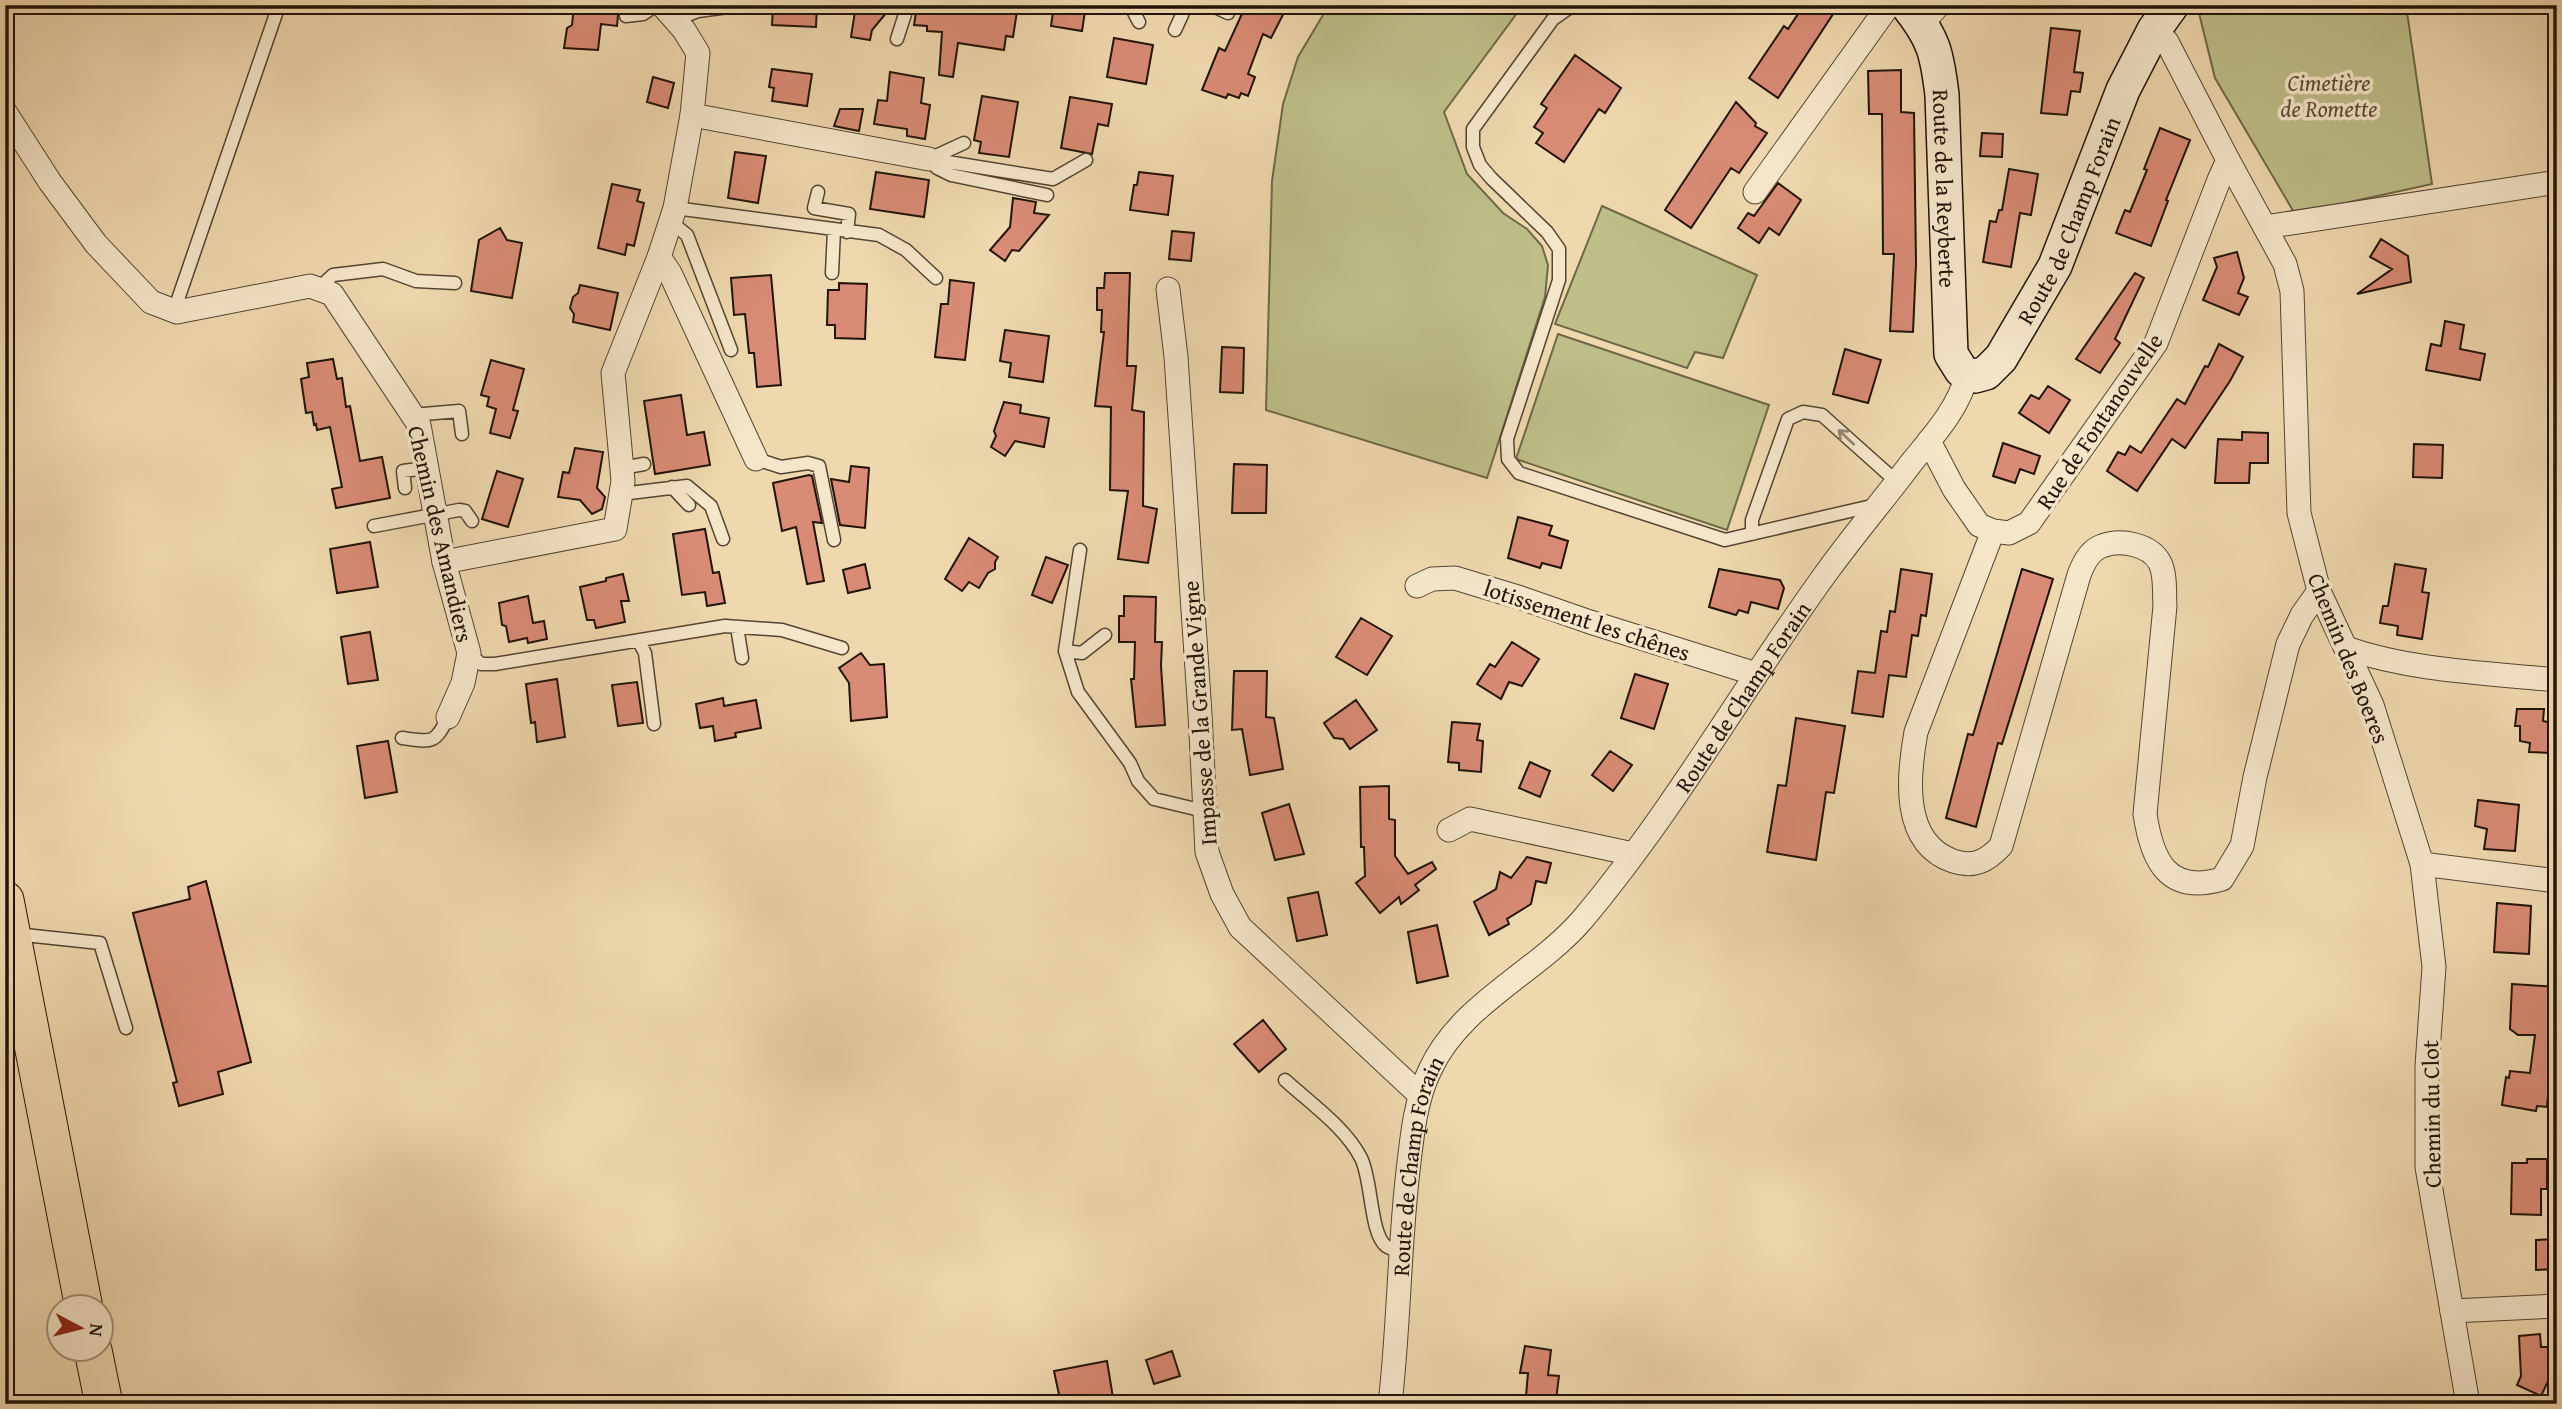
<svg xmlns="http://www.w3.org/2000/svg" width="2562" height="1409" viewBox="0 0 2562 1409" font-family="'Gentium Book Plus',serif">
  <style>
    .green { fill: #bdbe88; stroke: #6f6848; stroke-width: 2 }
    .building { fill: #d98b75; stroke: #211309; stroke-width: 2 }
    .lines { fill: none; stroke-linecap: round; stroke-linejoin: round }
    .lane-casing { stroke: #544432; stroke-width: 15 }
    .street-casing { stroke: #544432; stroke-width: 25 }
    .secondary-casing { stroke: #211309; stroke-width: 36 }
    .primary-casing { stroke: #211309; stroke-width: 39 }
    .lane { stroke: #f5e6ca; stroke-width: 12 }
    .street { stroke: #f5e6ca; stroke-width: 23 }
    .secondary { stroke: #f5e6ca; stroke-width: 33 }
    .primary { stroke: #efd8ae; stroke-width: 37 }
    .oneway { stroke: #968773 }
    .labels { text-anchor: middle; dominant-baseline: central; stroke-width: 7; stroke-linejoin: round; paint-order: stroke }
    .park-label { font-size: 23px; font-style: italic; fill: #584f35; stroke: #f5e6ca }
    .street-label { font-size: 23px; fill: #211309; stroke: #f5e6ca }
  </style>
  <rect width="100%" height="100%" fill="#efd8ae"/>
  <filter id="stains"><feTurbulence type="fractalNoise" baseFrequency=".00286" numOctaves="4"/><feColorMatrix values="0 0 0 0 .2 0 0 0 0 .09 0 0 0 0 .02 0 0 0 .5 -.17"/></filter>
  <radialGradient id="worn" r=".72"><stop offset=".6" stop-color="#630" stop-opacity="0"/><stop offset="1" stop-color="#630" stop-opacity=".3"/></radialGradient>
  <path class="green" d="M 1329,5 L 1523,5 L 1444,112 L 1467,174 L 1503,213 L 1527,229 L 1542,246 L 1548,265 L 1545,297 L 1487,478 L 1266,410 L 1272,181 L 1283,104 L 1298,57 Z
    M 2197,5 L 2406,5 L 2432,184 L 2295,214 L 2215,78 Z
    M 1602,206 L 1757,275 L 1723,358 L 1695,352 L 1687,368 L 1555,324 Z
    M 1558,334 L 1769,405 L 1727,530 L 1516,459 Z"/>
  <path class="building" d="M 574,5 L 619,5 L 617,26 L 601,24 L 598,50 L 564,48 L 567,28 L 572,25 Z
    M 773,5 L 817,5 L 816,27 L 772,25 Z
    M 856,5 L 893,5 L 872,30 L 870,40 L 851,37 Z
    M 917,5 L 1018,5 L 1013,37 L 1006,36 L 1004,50 L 958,43 L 953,77 L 939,75 L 942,32 L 927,31 L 927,26 L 914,25 Z
    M 1054,5 L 1086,5 L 1082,31 L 1051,26 Z
    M 1246,5 L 1288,5 L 1271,38 L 1263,34 L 1248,74 L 1255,77 L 1248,96 L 1241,93 L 1239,98 L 1228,94 L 1226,98 L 1202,90 L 1219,48 L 1225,51 Z
    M 1804,5 L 1839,5 L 1778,98 L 1749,78 L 1784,26 L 1788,29 Z
    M 2051,28 L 2080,31 L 2074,72 L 2083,73 L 2080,92 L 2071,91 L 2067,115 L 2041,113 Z
    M 1114,38 L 1153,45 L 1146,84 L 1107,77 Z
    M 1575,55 L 1621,88 L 1605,113 L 1599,109 L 1564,162 L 1536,143 L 1543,133 L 1534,127 L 1547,108 L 1541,104 Z
    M 772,69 L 812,74 L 807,106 L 772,101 L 774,88 L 769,87 Z
    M 1901,70 L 1901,112 L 1914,113 L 1916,264 L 1913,332 L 1890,331 L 1894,254 L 1883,254 L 1882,114 L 1869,114 L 1868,71 Z
    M 890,72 L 924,78 L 921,103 L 930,105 L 925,139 L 907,136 L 907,129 L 874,124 L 878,100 L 887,101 Z
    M 653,77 L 674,83 L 668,108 L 647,102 Z
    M 982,96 L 1018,102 L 1009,157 L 979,153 L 981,142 L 974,140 Z
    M 1070,97 L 1112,104 L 1108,126 L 1098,124 L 1092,154 L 1061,148 Z
    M 1736,102 L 1756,123 L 1755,126 L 1767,133 L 1739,173 L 1731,168 L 1691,228 L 1665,210 Z
    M 840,109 L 863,109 L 859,131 L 834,126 Z
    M 2160,128 L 2190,140 L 2166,200 L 2168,201 L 2151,246 L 2116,233 L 2125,210 L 2130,212 L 2147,170 L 2144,169 Z
    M 1982,133 L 2003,134 L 2002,157 L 1980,156 Z
    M 735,152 L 766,156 L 758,203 L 728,198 Z
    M 2009,169 L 2038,174 L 2031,215 L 2020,213 L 2011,267 L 1983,262 L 1990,221 L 1996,222 L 1999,210 L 2002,210 Z
    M 876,172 L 929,180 L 924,217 L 870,209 Z
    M 1139,172 L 1173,176 L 1168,215 L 1130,210 L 1134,185 L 1137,185 Z
    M 1778,183 L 1801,200 L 1779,235 L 1769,228 L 1759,243 L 1738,228 L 1748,213 L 1754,216 Z
    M 612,184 L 640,190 L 637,201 L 644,203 L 634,246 L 627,244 L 625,255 L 598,248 Z
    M 1013,198 L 1036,202 L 1034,213 L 1049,215 L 1019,251 L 1012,250 L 1005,261 L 990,250 L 1010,227 Z
    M 500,228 L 507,240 L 522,243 L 512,298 L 471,291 L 479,240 Z
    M 1172,231 L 1194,233 L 1191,261 L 1169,259 Z
    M 2381,239 L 2408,256 L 2411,282 L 2357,294 L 2392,269 L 2370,257 Z
    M 2237,252 L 2244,278 L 2238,293 L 2248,297 L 2239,315 L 2203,300 L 2217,267 L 2214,258 Z
    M 1105,273 L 1130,273 L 1127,366 L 1136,366 L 1132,410 L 1144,412 L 1143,506 L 1157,509 L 1148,563 L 1118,559 L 1128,491 L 1110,490 L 1111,407 L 1095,406 L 1104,332 L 1101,332 L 1102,310 L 1097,310 L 1097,288 L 1104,288 Z
    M 2135,273 L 2144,278 L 2115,339 L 2120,343 L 2100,373 L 2076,359 Z
    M 771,275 L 781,385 L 757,387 L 754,353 L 749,353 L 745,314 L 734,315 L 731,278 Z
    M 950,280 L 974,283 L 965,360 L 935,357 L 941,304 L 948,304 Z
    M 839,283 L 867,284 L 865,339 L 835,338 L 835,325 L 827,325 L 828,290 L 839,290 Z
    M 580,285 L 618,293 L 610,330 L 573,322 L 574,314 L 570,308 L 573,297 L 578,293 Z
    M 2445,321 L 2464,325 L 2460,349 L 2485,354 L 2480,380 L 2426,370 L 2431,344 L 2441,346 Z
    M 1005,330 L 1049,336 L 1043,382 L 1009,377 L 1011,363 L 1000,361 Z
    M 2219,344 L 2243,357 L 2230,381 L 2185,448 L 2172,439 L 2137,491 L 2107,471 L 2118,452 L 2125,455 L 2130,446 L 2141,453 L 2177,399 L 2185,404 L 2205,366 L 2208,367 Z
    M 1222,347 L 1244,348 L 1243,393 L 1220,392 Z
    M 1845,349 L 1881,360 L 1868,403 L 1833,394 Z
    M 333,359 L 337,379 L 342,378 L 346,407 L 350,406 L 360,461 L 382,457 L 390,498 L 336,508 L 332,489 L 342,487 L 330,427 L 317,430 L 316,424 L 314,425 L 312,412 L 306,413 L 301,379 L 309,377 L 307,363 Z
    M 491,360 L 524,369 L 513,410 L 518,411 L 510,438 L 490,433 L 496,409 L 487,406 L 489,397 L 481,395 Z
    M 2048,386 L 2070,400 L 2049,433 L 2019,413 L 2031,395 L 2039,399 Z
    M 681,395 L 687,435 L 704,432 L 710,465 L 655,474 L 644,401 Z
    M 1004,402 L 1021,405 L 1020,413 L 1049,418 L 1044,447 L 1015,441 L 1005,456 L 991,447 L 996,436 L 994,431 Z
    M 2242,432 L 2268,433 L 2268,463 L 2250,463 L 2249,483 L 2215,483 L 2218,439 L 2242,440 Z
    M 2003,443 L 2040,456 L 2034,474 L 2020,469 L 2015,483 L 1993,476 Z
    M 2414,444 L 2443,445 L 2442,478 L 2413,477 Z
    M 575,448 L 603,452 L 597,488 L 605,497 L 602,509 L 592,514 L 580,500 L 558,497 L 563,472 L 569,473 Z
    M 1234,464 L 1267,465 L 1266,513 L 1232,513 Z
    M 851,466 L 869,468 L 865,528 L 840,525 L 831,479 L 849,482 Z
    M 497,471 L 523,479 L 508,527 L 482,519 Z
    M 809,475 L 812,476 L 822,523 L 813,522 L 824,581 L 807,584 L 796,527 L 782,531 L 773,483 Z
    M 1518,517 L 1552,526 L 1549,535 L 1568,541 L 1561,568 L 1542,563 L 1540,568 L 1508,558 Z
    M 705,529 L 713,573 L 719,572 L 725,603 L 707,606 L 705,592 L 682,595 L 673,534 Z
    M 969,538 L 998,557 L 995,562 L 995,569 L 988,573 L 979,588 L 969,582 L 962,591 L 945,579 Z
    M 370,542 L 378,587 L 337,593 L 330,549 Z
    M 1046,557 L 1068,565 L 1052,603 L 1032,595 Z
    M 865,564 L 870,588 L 848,593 L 843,570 Z
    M 2395,564 L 2426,569 L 2422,592 L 2429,593 L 2422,639 L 2397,635 L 2398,626 L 2380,623 L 2383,606 L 2388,606 Z
    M 1719,569 L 1780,580 L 1784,588 L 1778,609 L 1751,602 L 1748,613 L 1739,610 L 1736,615 L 1709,607 Z
    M 1901,569 L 1932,574 L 1926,616 L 1921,615 L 1918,636 L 1912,635 L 1906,677 L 1889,675 L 1883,717 L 1852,713 L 1858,671 L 1875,673 L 1881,631 L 1887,632 L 1890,611 L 1895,612 Z
    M 2022,569 L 2053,579 L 2002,744 L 1998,743 L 1976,827 L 1946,818 L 1968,734 L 1973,735 Z
    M 623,574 L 629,601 L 621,601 L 625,622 L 596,628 L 594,620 L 587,620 L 580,587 L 606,581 L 606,578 Z
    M 528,596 L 533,623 L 544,621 L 547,639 L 528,643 L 527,638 L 509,642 L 506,626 L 502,625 L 499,603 Z
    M 1124,596 L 1156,597 L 1155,642 L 1162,642 L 1161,666 L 1165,725 L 1136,727 L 1131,679 L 1134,679 L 1135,642 L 1119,642 L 1119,616 L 1124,616 Z
    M 1361,618 L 1392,636 L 1367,675 L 1336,657 Z
    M 370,632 L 378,680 L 348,684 L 341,637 Z
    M 1512,642 L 1539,659 L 1522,686 L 1509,682 L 1501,699 L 1477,684 L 1490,664 L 1495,667 Z
    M 861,653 L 870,665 L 884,664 L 887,717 L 851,721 L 849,683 L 839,668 Z
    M 1234,671 L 1267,671 L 1266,717 L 1274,718 L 1283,769 L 1250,775 L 1242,729 L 1232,730 Z
    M 1635,674 L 1668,684 L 1654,729 L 1621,718 Z
    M 557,679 L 565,737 L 537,742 L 535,722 L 531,723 L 526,684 Z
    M 637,682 L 643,723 L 618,726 L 612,685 Z
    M 723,698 L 724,706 L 756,700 L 761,728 L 735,733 L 736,737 L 715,741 L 713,726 L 700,728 L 696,704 Z
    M 1356,700 L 1377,730 L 1350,749 L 1343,739 L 1334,738 L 1324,723 Z
    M 2517,709 L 2544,709 L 2543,721 L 2552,723 L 2550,753 L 2529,752 L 2530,743 L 2520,741 L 2520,726 L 2515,726 Z
    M 1796,718 L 1845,726 L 1834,793 L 1826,792 L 1816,860 L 1767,852 L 1778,785 L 1786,786 Z
    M 1452,722 L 1480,724 L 1477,740 L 1483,741 L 1481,772 L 1459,770 L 1459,763 L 1448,762 Z
    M 388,741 L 397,792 L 365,798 L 357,746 Z
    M 1610,751 L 1632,765 L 1613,791 L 1592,775 Z
    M 1530,762 L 1550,771 L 1540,797 L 1519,788 Z
    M 1389,786 L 1389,819 L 1395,820 L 1395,856 L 1408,874 L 1432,862 L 1436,869 L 1415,885 L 1419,890 L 1401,904 L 1399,897 L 1380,913 L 1356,883 L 1365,876 L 1364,847 L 1361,847 L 1360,787 Z
    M 2478,800 L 2519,805 L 2515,851 L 2484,849 L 2487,829 L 2475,826 Z
    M 1289,804 L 1304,854 L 1275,860 L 1262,813 Z
    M 1527,857 L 1551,863 L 1546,883 L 1536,881 L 1531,904 L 1507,919 L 1509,924 L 1489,935 L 1474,902 L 1496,889 L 1500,872 L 1511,878 Z
    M 206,881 L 251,1062 L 218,1072 L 223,1094 L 179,1106 L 173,1083 L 177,1082 L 133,913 L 190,899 L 188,887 Z
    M 1318,892 L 1327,935 L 1297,941 L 1288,898 Z
    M 2497,903 L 2531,906 L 2529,954 L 2494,952 Z
    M 1437,925 L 1448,976 L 1417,983 L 1408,932 Z
    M 2512,984 L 2557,987 L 2547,1107 L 2537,1106 L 2536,1111 L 2502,1105 L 2506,1077 L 2509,1078 L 2510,1071 L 2530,1073 L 2535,1035 L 2518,1035 L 2510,1029 Z
    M 1263,1020 L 1286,1049 L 1259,1072 L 1234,1044 Z
    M 2527,1159 L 2547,1159 L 2547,1189 L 2541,1189 L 2541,1215 L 2511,1214 L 2512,1163 L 2527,1163 Z
    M 2557,1239 L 2557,1269 L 2536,1270 L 2536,1240 Z
    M 2540,1334 L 2541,1347 L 2551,1347 L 2552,1373 L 2541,1396 L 2517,1385 L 2521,1376 L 2519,1336 Z
    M 1525,1346 L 1551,1350 L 1548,1375 L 1559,1376 L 1556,1400 L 1526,1396 L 1528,1373 L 1520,1373 Z
    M 1172,1351 L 1180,1376 L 1154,1384 L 1146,1360 Z
    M 1107,1361 L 1114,1404 L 1061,1404 L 1054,1371 Z"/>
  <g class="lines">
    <defs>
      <path id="lane" d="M 1130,5 L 1139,22
        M 1211,5 L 1228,13
        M 1570,7 L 1553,19 L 1473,129 L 1473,147 L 1480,165 L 1491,178 L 1547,232 L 1559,249 L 1559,280 L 1507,439 L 1508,459 L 1519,473 L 1725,540 L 1876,505
        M 626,16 L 643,14 L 656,5
        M 675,20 L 698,11 L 743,5
        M 1175,30 L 1182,15 L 1183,5
        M 897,39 L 908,5
        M 929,159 L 1053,179 L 1086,160
        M 929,159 L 937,168 L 951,175 L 1047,195
        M 929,159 L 964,143
        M 818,192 L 814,208 L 849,214 L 847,232
        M 675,208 L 879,235 L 906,250 L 936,278
        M 671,222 L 687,235 L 731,350
        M 832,273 L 834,230
        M 318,289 L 333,275 L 383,269 L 416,281 L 455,283
        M 174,311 L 279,5
        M 412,415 L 459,411 L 462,434
        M 756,459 L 781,467 L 808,463 L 819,466 L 834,540
        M 622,468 L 644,464
        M 672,487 L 689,505
        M 405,488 L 403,471 L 427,468
        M 621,494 L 687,486 L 711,506 L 723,539
        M 374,526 L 459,510 L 465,511 L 472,521
        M 1752,534 L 1752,520 L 1788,419 L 1803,412 L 1822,415 L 1897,482
        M 1080,550 L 1065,651 L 1082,653 L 1105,635
        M 737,627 L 742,658
        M 639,642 L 645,653 L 654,724
        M 1065,651 L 1078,692 L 1130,763 L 1138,781 L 1154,799 L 1204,811
        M 469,653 L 481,664 L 495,664 L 725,626 L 782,630 L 842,648
        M 402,738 C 431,742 435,745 448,717
        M 15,934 L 100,943 L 126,1028
        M 1285,1080 C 1310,1103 1345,1127 1361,1158 C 1372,1179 1370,1234 1386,1246 C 1390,1249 1397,1250 1401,1252"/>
      <g id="street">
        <path d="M 1922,23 L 1939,5"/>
        <path d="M 5,112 L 50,182 L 96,244 L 151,302 L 177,312 L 310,286 L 332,294 L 419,425 L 444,562 L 469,653 L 463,683 L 448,717"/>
        <path d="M 692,115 L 929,159"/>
        <path d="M 2228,160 L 2285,264 L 2292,291 L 2299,513 L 2319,591 L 2372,705 L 2422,864 L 2557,881"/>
        <path d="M 1755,192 L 1889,5"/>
        <path d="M 2265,227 L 2557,182"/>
        <path d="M 659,257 L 670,273 L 756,459"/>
        <path d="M 1168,289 L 1176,357 L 1200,714 L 1207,852 L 1222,894 L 1240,927 L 1420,1095"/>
        <path d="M 1929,441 L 1954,489 L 1979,525 L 1993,531 L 2009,533 L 2029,523 L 2156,343 L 2219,180 L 2228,160 L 2167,42 L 2154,30"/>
        <path d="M 1993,531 L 1916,732 C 1908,776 1901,843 1953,861 C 1974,868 1987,861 2001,846 L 2079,575 C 2083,564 2090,550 2102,546 C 2121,539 2150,544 2160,563 C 2166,575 2164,593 2165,606 L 2145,814 C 2152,861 2168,895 2222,879 L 2242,846 L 2255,777 L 2288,644 L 2302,615 L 2319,591"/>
        <path d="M 444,562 L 615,529 L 623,481 L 613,373 L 659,257 L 675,208 L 692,115 L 698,53 L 684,30 L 662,5"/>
        <path d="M 1417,586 L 1432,579 L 1455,578 L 1521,598 L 1590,622 L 1756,674"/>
        <path d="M 2346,648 C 2412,671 2487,673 2557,680"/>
        <path d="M 1449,830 L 1470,819 L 1633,854"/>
        <path d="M 2422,864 L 2434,967 L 2427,1066 L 2427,1167 L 2468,1404"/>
        <path d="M 2452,1311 L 2557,1306"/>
        <path id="s1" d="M 1390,1404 C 1399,1327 1399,1248 1408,1171 C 1412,1137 1415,1101 1430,1070 C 1460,1004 1536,973 1582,920 C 1674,811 1745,684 1829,569 C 1856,532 1885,498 1912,462 C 1934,435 1958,409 1967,375"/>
      </g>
      <g id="secondary">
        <path id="s2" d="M 1907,5 C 1934,39 1937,53 1942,95 L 1951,354 L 1961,370 L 1967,375 L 1975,376 L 1986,373 L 2001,358 L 2055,266 L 2123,90 L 2154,30 L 2172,5"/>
      </g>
      <path id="primary" d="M 5,900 L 84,1308
        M 93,1350 L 104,1404"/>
    </defs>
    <use href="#lane" class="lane-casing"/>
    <use href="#street" class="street-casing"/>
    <use href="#secondary" class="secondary-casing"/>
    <use href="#primary" class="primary-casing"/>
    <use href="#lane" class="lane"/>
    <use href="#street" class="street"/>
    <use href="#secondary" class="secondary"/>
    <use href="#primary" class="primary"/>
  </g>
  <defs><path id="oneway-shaft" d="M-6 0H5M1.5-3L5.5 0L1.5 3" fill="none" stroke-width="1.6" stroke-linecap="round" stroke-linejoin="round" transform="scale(1.75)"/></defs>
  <use class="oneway" href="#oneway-shaft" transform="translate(1846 437) rotate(-137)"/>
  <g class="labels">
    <g class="park-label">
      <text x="2329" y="82">Cimetière<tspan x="2329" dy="26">de Romette</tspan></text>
    </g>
    <g class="street-label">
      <text stroke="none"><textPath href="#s2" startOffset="192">Route de la Reyberte</textPath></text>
      <text stroke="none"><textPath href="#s2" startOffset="579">Route de Champ Forain</textPath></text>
      <text transform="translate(2099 421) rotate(-56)">Rue de Fontanouvelle</text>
      <text transform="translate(441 534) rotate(77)">Chemin des Amandiers</text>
      <text transform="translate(1587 620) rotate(18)">lotissement les chênes</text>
      <text transform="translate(2349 658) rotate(68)">Chemin des Boeres</text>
      <text stroke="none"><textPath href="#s1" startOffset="828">Route de Champ Forain</textPath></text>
      <text transform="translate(1199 713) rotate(-94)">Impasse de la Grande Vigne</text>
      <text transform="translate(2431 1114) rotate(-91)">Chemin du Clot</text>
      <text stroke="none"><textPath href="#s1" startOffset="240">Route de Champ Forain</textPath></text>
    </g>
  </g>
  <rect width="2562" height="1409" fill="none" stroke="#efd8ae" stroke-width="28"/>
  <rect x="7" y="7" width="2548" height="1395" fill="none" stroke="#211309" stroke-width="3.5"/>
  <rect x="14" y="14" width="2534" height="1381" fill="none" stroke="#211309" stroke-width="2"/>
  <g transform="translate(80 1328) rotate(97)"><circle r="33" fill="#f5e6ca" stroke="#a0927d" stroke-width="2"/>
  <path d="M0-5L12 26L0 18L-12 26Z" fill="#8f2418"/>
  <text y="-10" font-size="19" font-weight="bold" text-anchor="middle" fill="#211309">N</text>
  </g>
  <rect width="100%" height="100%" filter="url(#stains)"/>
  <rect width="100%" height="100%" fill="url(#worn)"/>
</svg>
